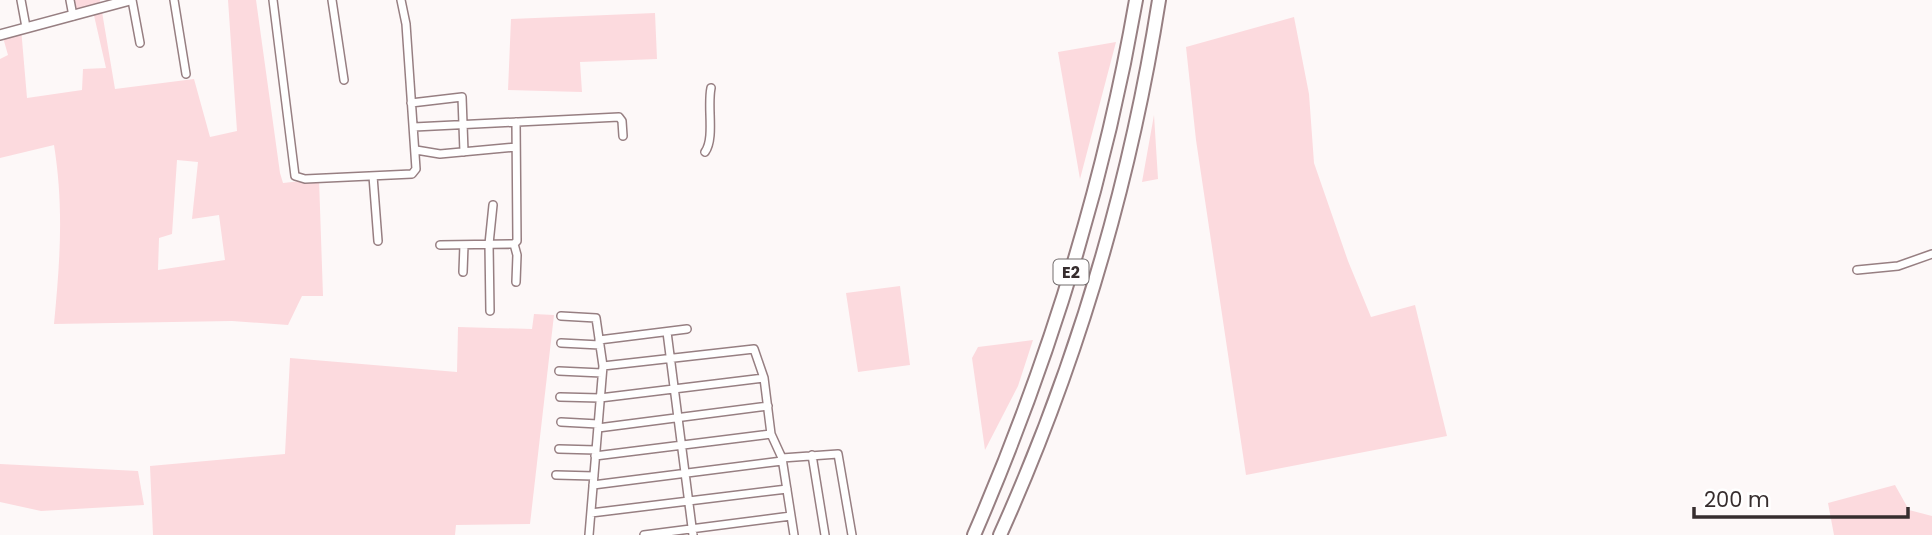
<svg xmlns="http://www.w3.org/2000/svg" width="1932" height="535" viewBox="0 0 1932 535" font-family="Poppins,sans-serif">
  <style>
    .green { fill: #fcdade; fill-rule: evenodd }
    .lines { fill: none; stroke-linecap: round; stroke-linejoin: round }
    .minor-casing { stroke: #977f82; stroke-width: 10 }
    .tertiary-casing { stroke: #977f82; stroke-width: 12 }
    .motorway-casing { stroke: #977f82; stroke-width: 16 }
    .minor { stroke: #fff; stroke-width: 7 }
    .tertiary { stroke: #fff; stroke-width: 9 }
    .motorway { stroke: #fff; stroke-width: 12 }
    .labels { text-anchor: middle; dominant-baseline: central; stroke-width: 7; stroke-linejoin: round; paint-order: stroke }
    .shield { fill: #fff; stroke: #726c6d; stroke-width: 2 }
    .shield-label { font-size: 16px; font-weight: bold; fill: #362d2e }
  </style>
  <rect width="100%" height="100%" fill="#fdf8f8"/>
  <path class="green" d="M 70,0 L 100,0 L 115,89 L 194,79 L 210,137 L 237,131 L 228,0 L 256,0 L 280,173 L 283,183 L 319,179 L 323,296 L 302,296 L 288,325 L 232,321 L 54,324 C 60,261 64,208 54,145 L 0,158 L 0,59 L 8,55 L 2,34 L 21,28 L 27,98 L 82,90 L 83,69 L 106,68 L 93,11 L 73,16 ZM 177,160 L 198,162 L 192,219 L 219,215 L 225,260 L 158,270 L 159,238 L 172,234 Z
    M 655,13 L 657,59 L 580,62 L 582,92 L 508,90 L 511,19 Z
    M 1294,17 L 1309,94 L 1314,163 L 1348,261 L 1371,317 L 1415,305 L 1447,436 L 1246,475 L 1196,140 L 1186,47 Z
    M 1116,42 L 1080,179 L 1058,52 Z
    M 1154,115 L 1158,179 L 1142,182 Z
    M 900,286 L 910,365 L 858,372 L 846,293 Z
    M 534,314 L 554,315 L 530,524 L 456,525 L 455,535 L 153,535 L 150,466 L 285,454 L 290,358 L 457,372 L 458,327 L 532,329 Z
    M 1033,340 L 1018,386 L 985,450 L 972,358 L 978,347 Z
    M 0,464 L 138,471 L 144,505 L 41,511 L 0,502 Z
    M 1895,485 L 1909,510 L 1932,516 L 1932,535 L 1834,535 L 1828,503 Z"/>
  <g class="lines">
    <defs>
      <path id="minor" d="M 21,0 L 26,27
        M 70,0 L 73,16
        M 132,0 L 140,43
        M 174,0 L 186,74
        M 273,0 L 295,176 L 305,179 L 412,174 L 416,169 L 406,24 L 401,0
        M 332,0 L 344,80
        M 411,103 L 462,97 L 464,152
        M 414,127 L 619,117 L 622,121 L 623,136
        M 416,150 L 440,154 L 516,147
        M 705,152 C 715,138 707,107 711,88
        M 373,176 L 378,241
        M 514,244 L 517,255 L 516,282
        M 440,245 L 514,244 L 517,241 L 516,122
        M 1857,270 L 1898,266 L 1932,254
        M 463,272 L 464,245
        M 490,311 L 489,244 L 493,205
        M 561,316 L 596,318 L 603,366 L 589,535
        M 667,332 L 693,535
        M 599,340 L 687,329
        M 561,343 L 600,345
        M 603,366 L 754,349 L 764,378 L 771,434 L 782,458 L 794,535
        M 559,371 L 602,373
        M 560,397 L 600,398 L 764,378
        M 561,422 L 598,424
        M 598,428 L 768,406
        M 559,449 L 596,450
        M 812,455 L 825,535
        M 595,456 L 771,434
        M 782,458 L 838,454 L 852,535
        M 556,475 L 594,476
        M 593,485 L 782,461
        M 591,513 L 787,489
        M 644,535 L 791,516"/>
      <path id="tertiary" d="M 0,35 L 130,0"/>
      <path id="motorway" d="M 974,535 C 1048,364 1104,184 1136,0
        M 1000,535 C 1076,366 1130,183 1159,0"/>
    </defs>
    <use href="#minor" class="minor-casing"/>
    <use href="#tertiary" class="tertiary-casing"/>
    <use href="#motorway" class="motorway-casing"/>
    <use href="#minor" class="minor"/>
    <use href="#tertiary" class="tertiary"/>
    <use href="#motorway" class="motorway"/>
  </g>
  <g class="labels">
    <rect class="shield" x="1053.5" y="259.5" width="35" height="25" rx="5"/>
    <g class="shield-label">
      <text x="1071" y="272">E2</text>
    </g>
  </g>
  <path d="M1694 507v10h214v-10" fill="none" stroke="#362d2e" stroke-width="3.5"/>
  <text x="1704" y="507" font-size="21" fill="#362d2e" stroke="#ffffff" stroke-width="5" paint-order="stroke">200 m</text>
</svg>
